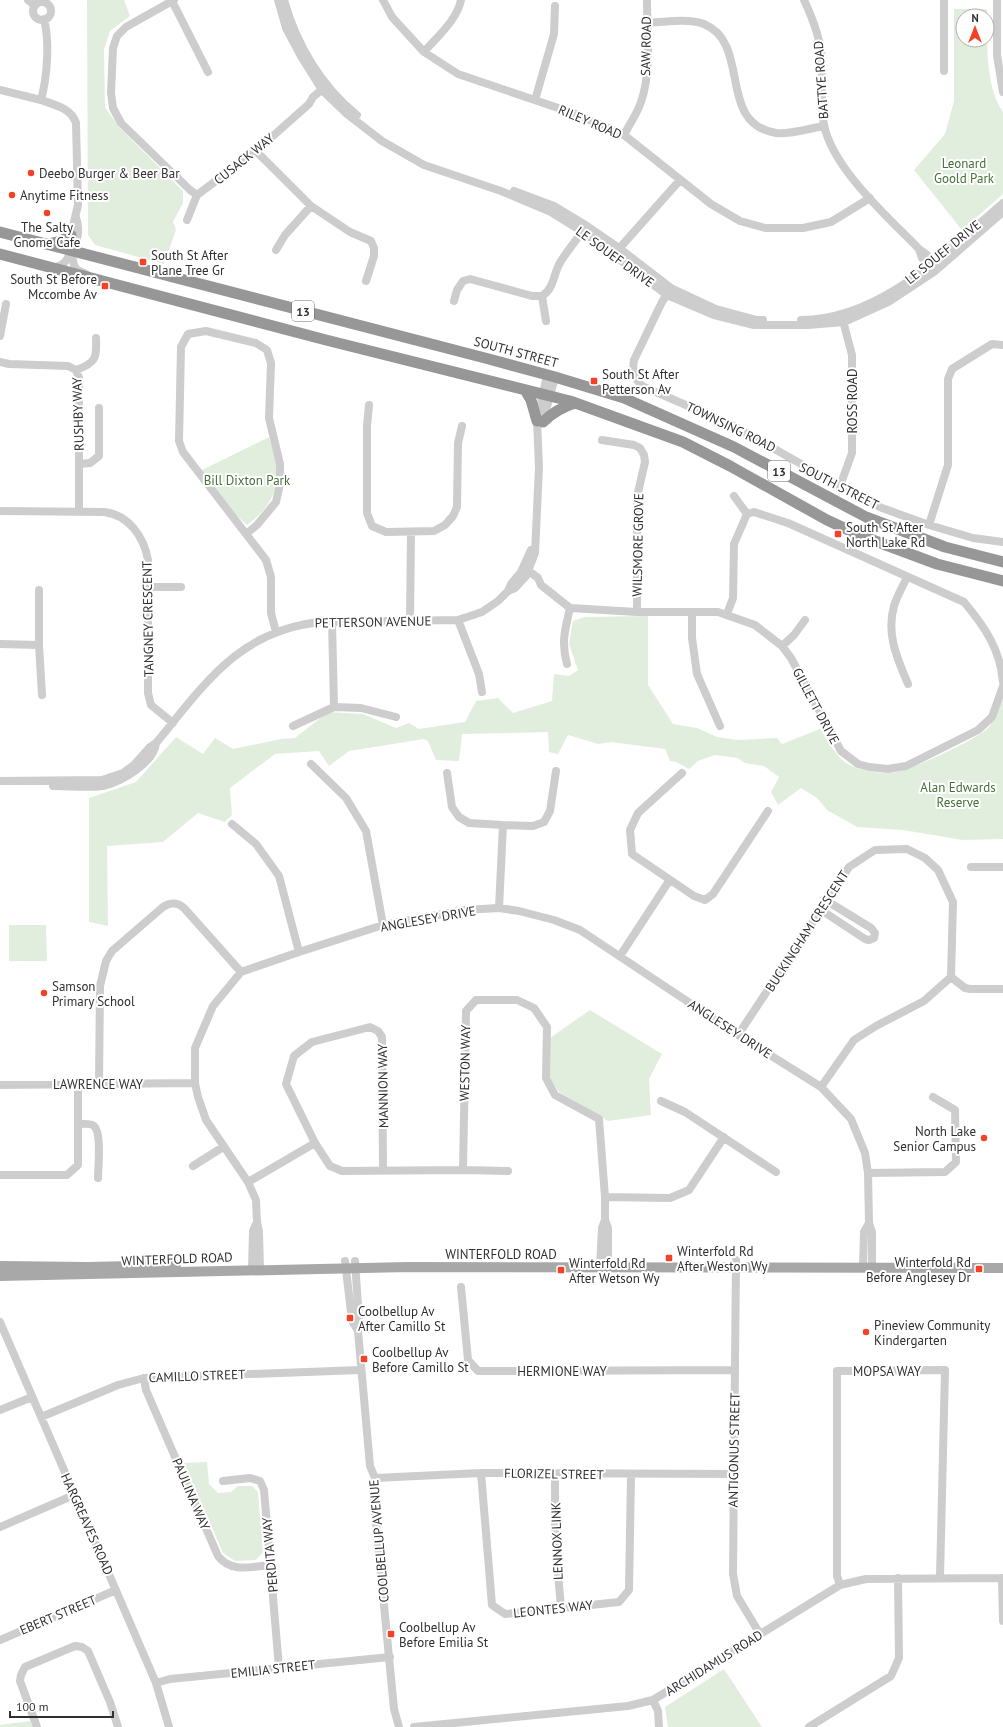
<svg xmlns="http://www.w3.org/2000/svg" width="1003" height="1727" viewBox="0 0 1003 1727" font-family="'PT Sans',sans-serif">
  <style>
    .green { fill: #e2eedd; fill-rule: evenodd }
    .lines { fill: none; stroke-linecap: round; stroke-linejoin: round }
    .minor { stroke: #cdcdcd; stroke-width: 8 }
    .major { stroke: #a8a8a8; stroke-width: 10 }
    .highway { stroke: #979797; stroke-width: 11 }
    .poi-dot { fill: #f34225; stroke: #fff; stroke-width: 1.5 }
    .labels { text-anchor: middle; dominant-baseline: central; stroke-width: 4; stroke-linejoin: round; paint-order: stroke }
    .shield { fill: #fff; stroke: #6e6e6e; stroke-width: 1 }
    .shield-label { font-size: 12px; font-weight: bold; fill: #303030 }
    .street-label { font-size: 13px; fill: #303030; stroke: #fff }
    .park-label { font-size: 13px; fill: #476f39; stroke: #fff }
    .poi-label { font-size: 13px; fill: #303030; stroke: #fff; text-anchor: start }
  </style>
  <rect width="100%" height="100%" fill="#fff"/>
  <path class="green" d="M 87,0 L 124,0 L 130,16 L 110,31 L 104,49 L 105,107 L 119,127 L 183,191 L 183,203 L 173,222 L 176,230 L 164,264 L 95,245 L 88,235 Z
    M 954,9 L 987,9 C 988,43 984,83 1003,112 L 1003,194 L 962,230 L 914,170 L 945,134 L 954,101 ZM 963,16 L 987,16 L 987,40 L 963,40 Z
    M 269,437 C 272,448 276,459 277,470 C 279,494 265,512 247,525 L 237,516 L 202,470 Z
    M 648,616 L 648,685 L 673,724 L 697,728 L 717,737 L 737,740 L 777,738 L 782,744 L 820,729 C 827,739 837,758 848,764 C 858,770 880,774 892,773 C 909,771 976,740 988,728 C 994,723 1000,703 1003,695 L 1003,839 L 963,840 L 903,830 L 857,827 L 827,810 L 817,798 L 801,788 L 778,805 L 771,792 L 779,777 L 764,766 L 745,763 L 738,758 L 715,755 L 698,761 L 689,769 L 676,762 L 670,761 L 665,749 L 611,742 L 598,744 L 568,735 L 558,754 L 549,752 L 548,732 L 462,734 L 459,761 L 436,760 L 428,741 L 424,739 L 349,751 L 329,766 L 319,751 L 275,754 L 230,788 L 232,815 L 225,822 L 198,813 L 163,842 L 107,846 L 108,926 L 89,922 L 89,798 L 136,782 L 176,737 L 203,754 L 215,738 L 233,749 L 281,739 L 295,738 L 328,712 L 363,714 L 396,728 L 409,723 L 419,729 L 465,722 L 476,701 L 498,698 L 513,713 L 552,701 L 554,674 L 569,676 L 578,670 L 569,644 L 573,621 L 585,617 Z
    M 9,925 L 46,925 L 47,961 L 9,961 Z
    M 590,1010 L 662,1054 L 649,1079 L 651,1115 L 608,1121 L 559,1092 L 550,1078 L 550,1038 Z
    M 207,1462 L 209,1484 L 218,1493 L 231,1492 L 238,1486 L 252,1486 L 258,1492 L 263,1552 L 256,1560 L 235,1561 L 223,1553 L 184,1463 Z
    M 724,1669 L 762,1727 L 668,1727 L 665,1707 Z
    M 30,1721 L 33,1727 L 0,1727 L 0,1725 Z"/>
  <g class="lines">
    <path class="minor" d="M 28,0 L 35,6
      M 174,0 L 126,27 L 117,36 L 113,48 L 111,93 L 113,108 L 121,123 L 190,190 L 197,195
      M 278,0 L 286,28 L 302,58 L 322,90 L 347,114 L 382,141 L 424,165 L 501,191 L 551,212 L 583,232 L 667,295 L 714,315 L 754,325 L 808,325 L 844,322 L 890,301 L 934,272 L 1003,212
      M 284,0 C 296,44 322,87 357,115
      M 383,0 L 392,17 L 424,52 L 458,74 L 576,114 L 624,135 L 711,204 L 740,221 L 765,228 L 803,228 L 831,222 L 870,198
      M 804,0 C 813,19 821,40 822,61 C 822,82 820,104 824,125 C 833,169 888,217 919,249 L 926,254 L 938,266
      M 944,0 L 944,71
      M 997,0 L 997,55 L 1003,92
      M 172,1 L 208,72
      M33 11a9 9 0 1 1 18 0a9 9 0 1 1-18 0Z
      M 44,19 C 50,42 47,78 41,100 C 55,105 71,108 76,123 L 78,205 L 69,243 L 74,265 L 77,270 L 86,274
      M 647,23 C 665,22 688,18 704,24 C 752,44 716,123 776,133 C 789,135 811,128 824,126
      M 424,52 C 437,37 457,20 461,0
      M 0,90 L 41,100
      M 535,100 L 554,34 L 555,6
      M 624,135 C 629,125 637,114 641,102 C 652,70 647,33 647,0
      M 256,151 L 311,206 L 350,232 L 371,241 L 374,248 L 374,256 L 366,281
      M 514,191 L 554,206 L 587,226 L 619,248 L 671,288 L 716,309 L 757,320 L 763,320
      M 187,220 L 197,195 L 256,151 L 309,104 L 313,97 L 325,87
      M 919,249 L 922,258 L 932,270
      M 276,250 L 285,235 L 311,206
      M 617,251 L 680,180
      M 53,268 C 66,265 67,259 72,250 C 79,239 80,229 76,217
      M 669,291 L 662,302 L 634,360 C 632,371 634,378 642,386 L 732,425 L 840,486 L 882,508 L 929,525 L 973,538 L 1003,542
      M 454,301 L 457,290 L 463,281 L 470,279 L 532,296 L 542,296
      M 801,320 C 881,320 947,251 1003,203
      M 546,321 L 542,296 C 555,288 553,273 561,261 C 568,250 577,239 585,228
      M 0,336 L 6,304
      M 0,362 L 9,364 L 68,366 L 76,370 L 79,378 L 79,511
      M 76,370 C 96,363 97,358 96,338
      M 369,405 L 367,426 L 367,513 L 372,526 L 386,532 L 434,531 L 445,525 L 453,516 L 457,507 L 458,443 L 462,426
      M 543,422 L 555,377
      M 602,440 L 634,445 L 640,448 L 644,455 L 645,462 L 637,497 L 637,612
      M 79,464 L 90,463 L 99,456 L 99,408
      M 840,486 L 852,453 L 852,355 L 842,317
      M 734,496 L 747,514
      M 0,511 L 104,512 C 129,515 144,537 148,560 L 148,693 L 151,705 L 173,723
      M 929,525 L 948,465 L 948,379 L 952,369 L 992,344 L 1003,345
      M 246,534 L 257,525 L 276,502 L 280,484 L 280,464 L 269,418 L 271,363 L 267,350 L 256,343 L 206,331 L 188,334 L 181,347 L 179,441 L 183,452 L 266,560 L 271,577 L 271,613 L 276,632
      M 525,568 L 538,578 L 541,585 L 570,608 L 637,612 L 718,612 L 755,625 L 782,646 L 791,658 L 841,751 L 858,764 L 869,767 L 888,769 L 906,766 L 978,730 L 992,717 L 1003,686
      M 907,577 C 903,586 897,596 894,606 C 886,634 897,658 908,684
      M 149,587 L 181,587
      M 39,590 L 39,645
      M 508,591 L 511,584 L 521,572 L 531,550
      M 692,612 L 692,638 L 697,674 L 720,726
      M 727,614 L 733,598 L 734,544 L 747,514 L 754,512 L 788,523 L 964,602 C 985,627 1000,649 1003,682
      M 458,620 L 479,674 L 482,692
      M 332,621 L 334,707
      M 410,621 L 411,533
      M 0,644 L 39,645 L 42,695
      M 782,646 L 794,635 L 805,620
      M 567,664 C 561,643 565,629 570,608
      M 293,726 L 334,707 L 361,708 L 396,717
      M 311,764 L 346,798 L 366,831 L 383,925
      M 447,773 L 452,807 L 459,817 L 469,823 L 503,825 L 533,826 L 544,822 L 550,811 L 556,771
      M 682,773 L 638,813 L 630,830 L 632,854 L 694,896 L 705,900 L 713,894 L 768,811
      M 0,781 L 102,780 L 123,773 L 134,765 L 150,747 L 156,743 C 204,685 239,630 321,622 L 458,620 L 482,612 L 498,601 L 508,591 L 515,588 L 526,576 L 535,553 L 539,467 L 537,421 L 547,375
      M 53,786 C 67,786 90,788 103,786 C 121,782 154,763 156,743
      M 232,824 L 256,844 L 279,876 L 299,952
      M 971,867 L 1003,867
      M 499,908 L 503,825
      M 821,910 L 865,939 L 869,940 L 874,938 L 875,933 L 871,928 L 827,901
      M 620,956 L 669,881
      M 951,977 L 965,988 L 970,989 L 1003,989
      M 738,1035 L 849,867 L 875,850 L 907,849 L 925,858 L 938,870 L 953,902 L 951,977 L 924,1001 L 876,1026 L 854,1040 L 821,1087
      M 99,1084 L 100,986 L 106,961 L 112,951 L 163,907 C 171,902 177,902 184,908 L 241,972
      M 0,1085 L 195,1083
      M 661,1101 L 685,1112 L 776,1172
      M 78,1124 C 83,1124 91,1123 94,1126 C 102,1133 98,1168 98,1178
      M 193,1166 L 223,1147
      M 383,1170 L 382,1037 L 378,1031 L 370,1027 L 312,1042 L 294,1056 L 286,1084 L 315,1143 L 330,1166 L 342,1171 L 463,1170 L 508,1171
      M 463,1170 L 466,1011 L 476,1000 L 517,1000 L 534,1008 L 547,1027 L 546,1078 L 555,1095 L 599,1119 L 605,1197 L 605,1220 L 602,1228 L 600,1267
      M 868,1173 L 945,1172 L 956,1162 L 955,1110 L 933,1097
      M 0,1175 L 67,1175 L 78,1165 L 78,1085
      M 248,1182 L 315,1143
      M 605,1197 L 670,1198 L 689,1190 L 724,1137
      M 605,1220 L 608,1228 L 608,1267
      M 736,1260 L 733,1574 L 737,1596 L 760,1634
      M 345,1261 L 352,1321 L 358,1331
      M 355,1261 L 359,1320 L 358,1331 L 370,1466 L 375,1478 L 373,1491 L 394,1709 L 399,1727
      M 863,1267 L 864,1232 L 869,1223
      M 252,1270 L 253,1231 L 257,1222
      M 260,1270 L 259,1232 L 257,1222 L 256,1200 L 248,1182 L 206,1120 L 198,1097 L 195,1083 L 195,1048 L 213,1006 L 241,972 L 299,952 L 383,925 L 465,910 L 499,908 L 519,911 L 554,920 L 580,930 L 738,1035 L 821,1087 L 851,1119 L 865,1153 L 868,1173 L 869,1223 L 872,1232 L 872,1267
      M 461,1287 L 468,1360 L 478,1371 L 735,1370
      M 0,1322 L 156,1683 L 169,1727
      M 144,1378 L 146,1390 L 218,1556 C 231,1573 251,1567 270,1565
      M 0,1410 L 32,1397
      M 41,1417 L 118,1385 L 144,1378 L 360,1370
      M 481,1473 L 492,1605 L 505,1614 L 619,1602 L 629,1590 L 631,1475
      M 555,1474 L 555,1538 L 561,1608
      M 375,1478 L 481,1473 L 733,1474
      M 223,1481 L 250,1478 L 260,1481 L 264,1490 L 279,1668
      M 0,1527 L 74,1495
      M 1002,1578 L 1003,1621
      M 840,1585 L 837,1576 L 837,1371 L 945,1370 L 940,1577
      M 0,1640 L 116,1590
      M 156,1683 L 170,1679 L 390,1657
      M 653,1700 L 658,1711 L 659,1727
      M 37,1727 L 20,1681 L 21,1675 L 25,1667 L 75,1646 L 82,1647 L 88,1651 L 110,1702 L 118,1727
      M 414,1727 L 628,1706 L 653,1700 L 840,1585 L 866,1579 L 1003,1578
      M 809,1727 L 891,1676 L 899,1658 L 898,1578"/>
    <path class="major" d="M 0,1266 L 88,1267 L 176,1265
      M 0,1276 L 408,1267 L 1003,1268"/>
    <path class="highway" d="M 0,232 L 485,358 L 555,377 L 624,398 L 734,447 L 866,517 L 945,547 L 1003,562
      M 48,244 L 61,241 L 71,235
      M 0,254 L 326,340 L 570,401 L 683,442 L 730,466 L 827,520 L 859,535 L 937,564 L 1003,581
      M 525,390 L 531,400 L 537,421
      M 543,422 C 553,412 562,407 575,403"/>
  </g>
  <g class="poi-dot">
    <circle cx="31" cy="173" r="4"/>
    <circle cx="12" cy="195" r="4"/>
    <circle cx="47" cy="213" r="4"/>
    <rect x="139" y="258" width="8" height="8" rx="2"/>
    <rect x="101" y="282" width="8" height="8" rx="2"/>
    <rect x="590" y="377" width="8" height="8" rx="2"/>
    <rect x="834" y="530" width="8" height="8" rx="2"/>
    <circle cx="44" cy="993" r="4"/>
    <circle cx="984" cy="1138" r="4"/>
    <rect x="665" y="1254" width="8" height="8" rx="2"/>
    <rect x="975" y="1265" width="8" height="8" rx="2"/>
    <rect x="557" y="1266" width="8" height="8" rx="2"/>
    <rect x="346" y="1314" width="8" height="8" rx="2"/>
    <circle cx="866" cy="1332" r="4"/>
    <rect x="360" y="1355" width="8" height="8" rx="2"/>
    <rect x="387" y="1630" width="8" height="8" rx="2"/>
  </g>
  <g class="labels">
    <g class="shield">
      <rect x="292" y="301" width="22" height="20" rx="3"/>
      <rect x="768" y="461" width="22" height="20" rx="3"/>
    </g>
    <g class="shield-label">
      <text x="303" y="311">13</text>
      <text x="779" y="471">13</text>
    </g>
    <g class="street-label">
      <text transform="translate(646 46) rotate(-89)">SAW ROAD</text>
      <text transform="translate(821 80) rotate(-94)">BATTYE ROAD</text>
      <text transform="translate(590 122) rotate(23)">RILEY ROAD</text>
      <text transform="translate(244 159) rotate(-39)">CUSACK WAY</text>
      <text transform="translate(943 252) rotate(-39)">LE SOUEF DRIVE</text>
      <text transform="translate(615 257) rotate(36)">LE SOUEF DRIVE</text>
      <text transform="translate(516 352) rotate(15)">SOUTH STREET</text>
      <text transform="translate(852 401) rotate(-90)">ROSS ROAD</text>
      <text transform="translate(78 414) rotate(-92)">RUSHBY WAY</text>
      <text transform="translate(731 427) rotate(26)">TOWNSING ROAD</text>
      <text transform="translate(839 486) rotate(27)">SOUTH STREET</text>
      <text transform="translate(638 545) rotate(-89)">WILSMORE GROVE</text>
      <text transform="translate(148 619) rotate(-91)">TANGNEY CRESCENT</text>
      <text transform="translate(373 622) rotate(-1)">PETTERSON AVENUE</text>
      <text transform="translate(816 706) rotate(62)">GILLETT DRIVE</text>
      <text transform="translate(428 919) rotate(-10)">ANGLESEY DRIVE</text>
      <text transform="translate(807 931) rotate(-57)">BUCKINGHAM CRESCENT</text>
      <text transform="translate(730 1029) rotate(33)">ANGLESEY DRIVE</text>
      <text transform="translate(465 1063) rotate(-89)">WESTON WAY</text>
      <text x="98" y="1084">LAWRENCE WAY</text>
      <text transform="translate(383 1086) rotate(-91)">MANNION WAY</text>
      <text x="501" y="1254">WINTERFOLD ROAD</text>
      <text transform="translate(177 1259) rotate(-2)">WINTERFOLD ROAD</text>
      <text x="562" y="1371">HERMIONE WAY</text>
      <text x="887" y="1371">MOPSA WAY</text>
      <text transform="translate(197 1376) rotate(-2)">CAMILLO STREET</text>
      <text transform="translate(734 1450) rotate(-89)">ANTIGONUS STREET</text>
      <text transform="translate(554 1474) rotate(1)">FLORIZEL STREET</text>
      <text transform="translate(191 1494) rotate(67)">PAULINA WAY</text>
      <text transform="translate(87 1524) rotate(66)">HARGREAVES ROAD</text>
      <text transform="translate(379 1541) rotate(-95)">COOLBELLUP AVENUE</text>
      <text transform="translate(557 1541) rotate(-92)">LENNOX LINK</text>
      <text transform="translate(270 1555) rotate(-95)">PERDITA WAY</text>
      <text transform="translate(553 1609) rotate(-6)">LEONTES WAY</text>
      <text transform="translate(58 1615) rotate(-23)">EBERT STREET</text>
      <text transform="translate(714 1663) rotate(-32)">ARCHIDAMUS ROAD</text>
      <text transform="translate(273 1669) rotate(-6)">EMILIA STREET</text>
    </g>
    <g class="park-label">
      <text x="964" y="163">Leonard<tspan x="964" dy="15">Goold Park</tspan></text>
      <text x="247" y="480">Bill Dixton Park</text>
      <text x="958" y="787">Alan Edwards<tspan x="958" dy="15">Reserve</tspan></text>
    </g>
    <g class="poi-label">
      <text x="39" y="173">Deebo Burger &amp; Beer Bar</text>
      <text x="20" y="195">Anytime Fitness</text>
      <text x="47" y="227" text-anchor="middle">The Salty<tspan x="47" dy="15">Gnome Cafe</tspan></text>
      <text x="151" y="255">South St After<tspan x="151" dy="15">Plane Tree Gr</tspan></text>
      <text x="97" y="279" text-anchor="end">South St Before<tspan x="97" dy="15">Mccombe Av</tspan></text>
      <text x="602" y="374">South St After<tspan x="602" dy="15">Petterson Av</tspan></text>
      <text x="846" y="527">South St After<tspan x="846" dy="15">North Lake Rd</tspan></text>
      <text x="52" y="986">Samson<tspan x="52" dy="15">Primary School</tspan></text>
      <text x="976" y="1131" text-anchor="end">North Lake<tspan x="976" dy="15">Senior Campus</tspan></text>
      <text x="677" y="1251">Winterfold Rd<tspan x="677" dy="15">After Weston Wy</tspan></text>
      <text x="971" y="1262" text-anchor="end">Winterfold Rd<tspan x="971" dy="15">Before Anglesey Dr</tspan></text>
      <text x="569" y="1263">Winterfold Rd<tspan x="569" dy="15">After Wetson Wy</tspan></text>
      <text x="358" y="1311">Coolbellup Av<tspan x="358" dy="15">After Camillo St</tspan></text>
      <text x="874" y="1325">Pineview Community<tspan x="874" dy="15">Kindergarten</tspan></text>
      <text x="372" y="1352">Coolbellup Av<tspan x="372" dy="15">Before Camillo St</tspan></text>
      <text x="399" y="1627">Coolbellup Av<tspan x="399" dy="15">Before Emilia St</tspan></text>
    </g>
  </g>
  <g transform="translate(975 28)"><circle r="19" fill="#ffffff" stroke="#acacac"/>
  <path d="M0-3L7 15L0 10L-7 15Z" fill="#f34225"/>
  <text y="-6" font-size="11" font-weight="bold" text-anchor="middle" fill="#303030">N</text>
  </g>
  <path d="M10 1711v6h103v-6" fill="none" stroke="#303030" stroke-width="2"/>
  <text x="16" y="1711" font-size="12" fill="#303030" stroke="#ffffff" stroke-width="3" paint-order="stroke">100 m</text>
</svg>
